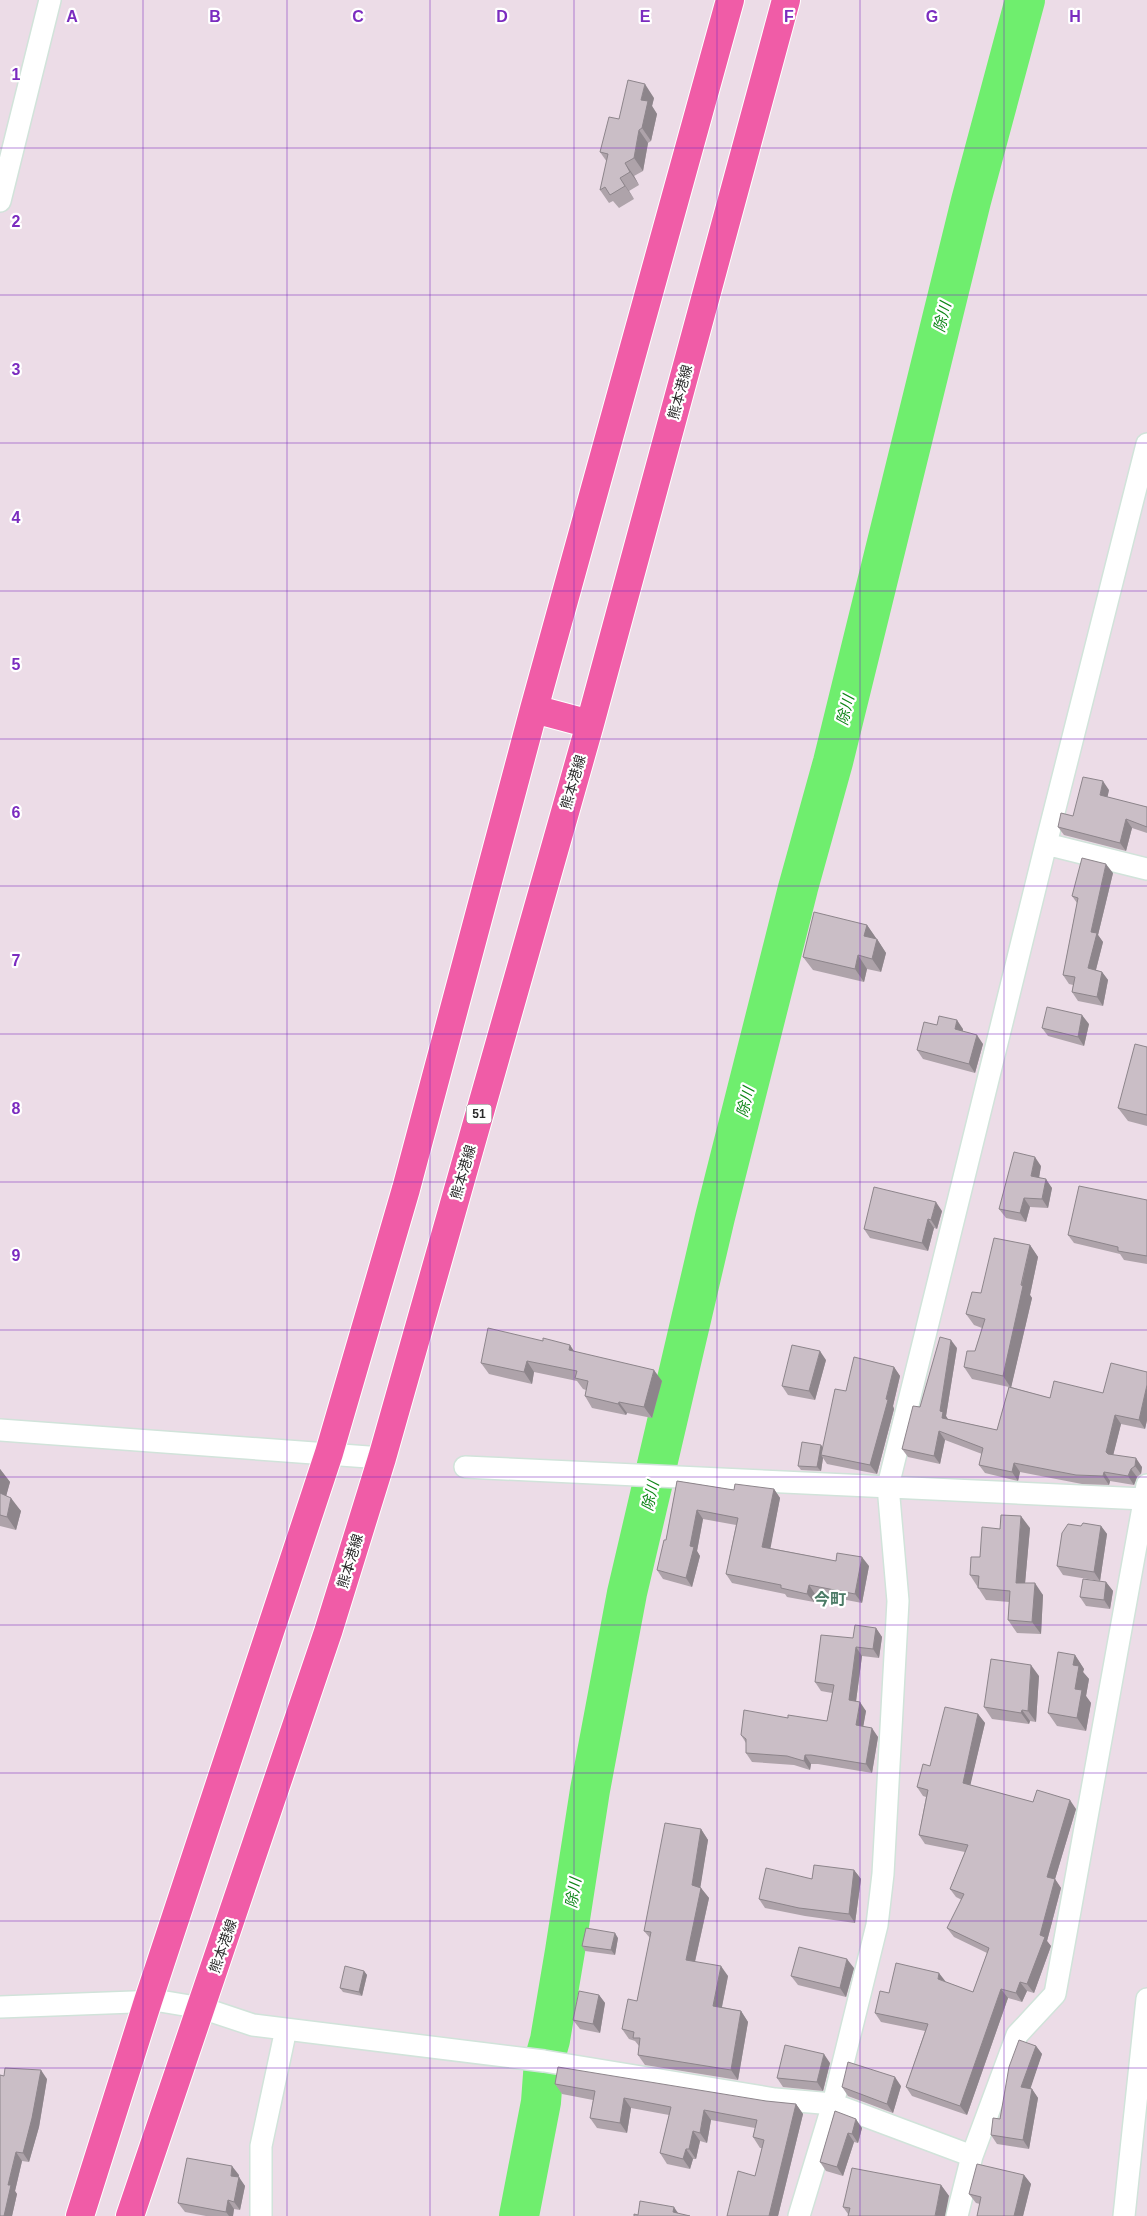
<svg xmlns="http://www.w3.org/2000/svg" width="1147" height="2216" viewBox="0 0 1147 2216" font-family="Helvetica,'Noto Sans JP',sans-serif">
  <style>
    .lines { fill: none; stroke-linecap: round; stroke-linejoin: round }
    .river { stroke: #6fee6e; stroke-width: 40 }
    .minor-casing { stroke: #d1e3da; stroke-width: 24 }
    .major-casing { stroke: #fff; stroke-width: 30 }
    .minor { stroke: #fff; stroke-width: 21 }
    .major { stroke: #f05ca7; stroke-width: 28 }
    .wall { fill: #aea3aa }
    .shaded-wall { fill: #8d858b }
    .building { fill: #cabec6; stroke: #8d858b }
    .grid { fill: none; stroke: #7b2cbf; stroke-width: 1; stroke-opacity: 0.55 }
    .labels { text-anchor: middle; dominant-baseline: central; stroke-width: 4.5; stroke-linejoin: round; paint-order: stroke }
    .shield { fill: #fff; stroke: #6a6a6a; stroke-width: 1 }
    .shield-label { font-size: 12px; font-weight: bold; fill: #2a2a2a }
    .street-label { font-size: 14px; fill: #2a2a2a; stroke: #fff }
    .water-label { font-size: 15px; font-style: italic; fill: #0e8517; stroke: #fff }
    .quarter-label { font-size: 16px; font-weight: bold; fill: #4a7a65; stroke: #fff }
    .grid-label { font-size: 16px; text-anchor: middle; font-weight: bold; fill: #7b2cbf; stroke: #fff; stroke-width: 4.5; stroke-linejoin: round; paint-order: stroke }
  </style>
  <rect width="100%" height="100%" fill="#ecdce7"/>
  <g class="lines">
    <path class="river" d="M 519,2216 L 541,2102 L 544,2061 L 550,2040 L 565,1951 L 590,1790 L 627,1593 L 715,1217 L 798,888 L 833,762 L 971,201 L 1025,0"/>
    <defs>
      <path id="minor" d="M 0,201 L 50,0
        M 1046,844 L 1147,869
        M 0,1430 L 382,1458
        M 465,1467 L 1144,1499
        M 0,2007 L 160,2001 L 202,2008 L 253,2025 L 544,2061 L 775,2099 L 833,2104 L 972,2156 L 957,2216
        M 972,2156 L 1017,2035 L 1055,1994 L 1147,1485
        M 261,2216 L 261,2146 L 286,2029
        M 799,2216 L 833,2104 L 877,1925 L 883,1874 L 898,1601 L 888,1486 L 1046,844 L 1147,444
        M 1124,2216 L 1147,1999"/>
      <path id="major" d="M 534,709 L 590,724
        M 80,2216 L 148,2001 L 329,1453 L 406,1189 L 534,709 L 730,0
        M 130,2216 L 328,1632 L 382,1458 L 590,724 L 786,0"/>
    </defs>
    <use href="#minor" class="minor-casing"/>
    <use href="#major" class="major-casing"/>
    <use href="#minor" class="minor"/>
    <use href="#major" class="major"/>
  </g>
  <path class="wall" d="M 654,98 L 652,106 L 657,114 L 651,141 L 648,143 L 643,171 L 634,176 L 639,185 L 629,191 L 634,199 L 619,208 L 613,201 L 609,203 L 600,190 L 607,162 L 600,152 L 619,119 Z
    M 1109,790 L 1107,797 L 1147,807 L 1147,833 L 1132,828 L 1126,851 L 1064,835 L 1058,827 Z
    M 1113,873 L 1098,935 L 1103,942 L 1096,970 L 1102,972 L 1108,980 L 1103,1006 L 1078,1001 L 1072,992 L 1073,985 L 1069,984 L 1063,975 L 1077,903 L 1072,896 Z
    M 867,925 L 876,938 L 876,939 L 877,939 L 886,953 L 881,972 L 867,969 L 864,982 L 813,970 L 803,957 Z
    M 1089,1024 L 1084,1046 L 1048,1036 L 1042,1028 Z
    M 937,1025 L 963,1029 L 963,1031 L 983,1044 L 975,1073 L 923,1059 L 917,1050 Z
    M 1147,1047 L 1147,1126 L 1128,1121 L 1118,1108 Z
    M 1041,1166 L 1039,1177 L 1052,1188 L 1048,1208 L 1030,1207 L 1026,1222 L 1006,1218 L 999,1209 Z
    M 1147,1200 L 1147,1264 L 1124,1260 L 1120,1254 L 1074,1243 L 1068,1235 Z
    M 942,1211 L 937,1229 L 934,1228 L 928,1251 L 870,1238 L 864,1229 Z
    M 1030,1245 L 1038,1257 L 1030,1295 L 1032,1298 L 1011,1387 L 1050,1398 L 1103,1393 L 1147,1372 L 1147,1420 L 1145,1429 L 1121,1424 L 1113,1455 L 1142,1467 L 1141,1474 L 1137,1477 L 1134,1485 L 1110,1481 L 1109,1485 L 1082,1484 L 1020,1472 L 1018,1481 L 985,1473 L 979,1465 L 982,1454 L 945,1440 L 940,1464 L 908,1457 L 902,1449 L 920,1407 L 957,1348 L 946,1416 L 948,1419 L 997,1430 L 1009,1387 L 972,1379 L 964,1367 L 975,1351 L 982,1328 L 974,1325 L 966,1314 L 981,1293 Z
    M 574,1351 L 662,1381 L 652,1418 L 627,1413 L 626,1415 L 592,1408 L 585,1396 L 586,1390 L 583,1389 L 577,1381 L 534,1372 L 532,1384 L 489,1374 L 481,1363 Z
    M 826,1360 L 815,1400 L 788,1395 L 782,1386 Z
    M 894,1367 L 900,1376 L 893,1406 L 894,1409 L 877,1474 L 827,1464 L 823,1458 L 821,1471 L 801,1470 L 798,1466 L 823,1447 L 846,1391 Z
    M 0,1469 L 10,1482 L 6,1496 L 21,1511 L 16,1530 L 0,1526 Z
    M 677,1481 L 734,1490 L 774,1489 L 780,1498 L 770,1548 L 836,1561 L 869,1566 L 862,1603 L 815,1594 L 814,1602 L 787,1597 L 785,1594 L 732,1583 L 726,1574 L 736,1525 L 703,1519 L 697,1551 L 700,1556 L 692,1587 L 663,1579 L 657,1570 L 666,1540 Z
    M 1081,1526 L 1101,1526 L 1107,1534 L 1100,1581 L 1063,1575 L 1057,1566 Z
    M 1030,1528 L 1025,1583 L 1043,1595 L 1041,1634 L 1017,1633 L 1008,1620 L 1009,1602 L 986,1600 L 970,1575 L 980,1557 L 1000,1529 Z
    M 1106,1582 L 1113,1591 L 1110,1609 L 1086,1606 L 1080,1597 Z
    M 876,1628 L 882,1637 L 879,1658 L 862,1656 L 856,1701 L 866,1711 L 863,1726 L 878,1737 L 872,1773 L 818,1764 L 811,1764 L 810,1770 L 794,1765 L 752,1762 L 746,1753 L 746,1743 L 741,1735 L 788,1718 L 827,1721 L 832,1693 L 821,1691 L 815,1682 L 853,1638 Z
    M 1075,1655 L 1084,1669 L 1083,1672 L 1089,1679 L 1086,1696 L 1091,1703 L 1086,1731 L 1057,1726 L 1048,1713 Z
    M 1039,1676 L 1036,1722 L 1030,1721 L 1029,1724 L 992,1719 L 984,1707 Z
    M 978,1714 L 985,1723 L 970,1785 L 1033,1802 L 1076,1809 L 1055,1879 L 1061,1888 L 1047,1941 L 1051,1946 L 1034,1993 L 1027,1991 L 1022,2002 L 1008,1998 L 967,2115 L 912,2096 L 906,2087 L 925,2031 L 881,2022 L 875,2013 L 889,1993 L 946,1982 L 973,1992 L 987,1953 L 954,1937 L 947,1928 L 962,1900 L 956,1897 L 950,1889 L 965,1852 L 925,1844 L 919,1835 L 926,1797 L 923,1796 L 917,1787 L 930,1766 Z
    M 701,1829 L 708,1840 L 700,1887 L 709,1898 L 695,1962 L 728,1976 L 722,2007 L 741,2011 L 748,2022 L 738,2080 L 645,2065 L 638,2055 L 639,2046 L 635,2041 L 629,2039 L 622,2029 L 637,2001 L 650,1938 L 644,1931 Z
    M 854,1870 L 861,1879 L 855,1923 L 805,1916 L 765,1908 L 759,1899 L 812,1879 Z
    M 618,1938 L 615,1955 L 585,1951 L 582,1946 Z
    M 854,1968 L 846,1997 L 798,1985 L 791,1976 Z
    M 364,1971 L 367,1975 L 362,1996 L 343,1992 L 340,1988 Z
    M 599,1995 L 605,2003 L 600,2033 L 580,2029 L 573,2020 Z
    M 1036,2046 L 1042,2054 L 1030,2088 L 1032,2089 L 1038,2098 L 1029,2149 L 997,2144 L 991,2135 L 1000,2119 Z
    M 830,2063 L 823,2091 L 783,2087 L 777,2078 Z
    M 4,2076 L 47,2079 L 39,2127 L 29,2162 L 22,2161 L 15,2191 L 17,2194 L 12,2216 L 0,2216 Z
    M 555,2084 L 796,2104 L 803,2114 L 778,2216 L 727,2216 L 755,2176 L 762,2148 L 760,2148 L 753,2137 L 755,2128 L 711,2120 L 707,2143 L 700,2141 L 696,2159 L 693,2159 L 690,2169 L 667,2164 L 660,2153 L 669,2115 L 631,2108 L 627,2133 L 597,2128 L 590,2118 L 593,2100 L 562,2094 Z
    M 901,2086 L 893,2113 L 848,2096 L 842,2087 Z
    M 835,2111 L 862,2128 L 858,2143 L 854,2142 L 843,2176 L 826,2171 L 820,2162 Z
    M 239,2175 L 238,2177 L 245,2186 L 240,2210 L 234,2209 L 233,2216 L 206,2216 L 185,2212 L 178,2203 Z
    M 1024,2175 L 1031,2184 L 1023,2216 L 977,2216 L 980,2204 L 976,2203 L 969,2194 Z
    M 941,2185 L 949,2196 L 848,2214 L 843,2207 Z"/>
  <path class="shaded-wall" d="M 645,84 L 654,98 L 652,106 L 657,114 L 651,141 L 642,128 L 641,100 Z
    M 639,130 L 648,143 L 643,171 L 634,158 Z
    M 625,163 L 634,176 L 639,185 L 630,172 Z
    M 620,178 L 629,191 L 634,199 L 625,186 Z
    M 1103,781 L 1109,790 L 1106,804 L 1100,795 Z
    M 1126,819 L 1132,828 L 1126,851 L 1120,843 Z
    M 1106,864 L 1113,873 L 1098,935 L 1103,942 L 1094,977 L 1088,968 L 1091,932 Z
    M 867,925 L 876,938 L 873,950 L 864,936 Z
    M 877,939 L 886,953 L 881,972 L 872,959 Z
    M 858,955 L 867,969 L 864,982 L 855,969 Z
    M 1102,972 L 1108,980 L 1103,1006 L 1097,997 Z
    M 1082,1015 L 1089,1024 L 1084,1046 L 1078,1037 Z
    M 957,1020 L 963,1029 L 961,1038 L 955,1029 Z
    M 977,1035 L 983,1044 L 975,1073 L 969,1064 Z
    M 1035,1157 L 1041,1166 L 1038,1184 L 1031,1176 Z
    M 1046,1179 L 1052,1188 L 1048,1208 L 1042,1199 Z
    M 1024,1198 L 1030,1207 L 1026,1222 L 1020,1213 Z
    M 936,1202 L 942,1211 L 937,1229 L 931,1220 Z
    M 928,1219 L 934,1228 L 928,1251 L 922,1243 Z
    M 1030,1245 L 1038,1257 L 1030,1295 L 1032,1298 L 1011,1388 L 1003,1376 Z
    M 951,1340 L 957,1348 L 946,1416 L 949,1421 L 942,1418 L 940,1411 Z
    M 570,1345 L 578,1357 L 569,1350 Z
    M 820,1351 L 826,1360 L 815,1400 L 809,1391 Z
    M 527,1361 L 534,1372 L 532,1384 L 524,1372 Z
    M 894,1367 L 900,1376 L 893,1406 L 894,1409 L 877,1474 L 870,1465 Z
    M 654,1370 L 662,1381 L 652,1418 L 644,1407 Z
    M 1147,1385 L 1147,1420 L 1145,1429 L 1139,1420 Z
    M 619,1402 L 627,1413 L 626,1415 L 618,1404 Z
    M 1115,1415 L 1121,1424 L 1112,1460 L 1106,1452 Z
    M 939,1431 L 945,1440 L 940,1464 L 934,1456 Z
    M 821,1445 L 825,1450 L 821,1455 L 823,1458 L 821,1471 L 817,1467 Z
    M 1136,1458 L 1142,1467 L 1141,1474 L 1135,1466 Z
    M 1014,1463 L 1020,1472 L 1018,1481 L 1012,1472 Z
    M 0,1469 L 10,1482 L 4,1504 L 0,1499 Z
    M 1131,1469 L 1137,1477 L 1134,1485 L 1128,1476 Z
    M 1104,1472 L 1110,1481 L 1109,1485 L 1103,1476 Z
    M 774,1489 L 780,1498 L 769,1556 L 762,1547 Z
    M 11,1498 L 21,1511 L 16,1530 L 7,1517 Z
    M 697,1510 L 703,1519 L 697,1551 L 700,1556 L 692,1587 L 686,1578 L 690,1546 Z
    M 1021,1516 L 1030,1528 L 1024,1595 L 1016,1583 Z
    M 1101,1526 L 1107,1534 L 1100,1581 L 1094,1572 Z
    M 862,1557 L 869,1566 L 862,1603 L 855,1594 Z
    M 1106,1582 L 1113,1591 L 1110,1609 L 1104,1600 Z
    M 1035,1583 L 1043,1595 L 1041,1634 L 1032,1622 Z
    M 809,1585 L 815,1594 L 814,1602 L 807,1594 Z
    M 876,1628 L 882,1637 L 879,1658 L 873,1649 Z
    M 856,1647 L 862,1656 L 855,1709 L 849,1700 Z
    M 1075,1655 L 1084,1669 L 1083,1672 L 1089,1679 L 1086,1696 L 1091,1703 L 1086,1731 L 1077,1718 L 1073,1665 Z
    M 1031,1665 L 1039,1676 L 1036,1722 L 1028,1711 Z
    M 860,1702 L 866,1711 L 862,1734 L 856,1725 Z
    M 1022,1710 L 1030,1721 L 1029,1724 L 1021,1713 Z
    M 978,1714 L 985,1723 L 969,1791 L 963,1783 Z
    M 872,1728 L 878,1737 L 872,1773 L 866,1764 Z
    M 805,1755 L 811,1764 L 810,1770 L 804,1761 Z
    M 1070,1800 L 1076,1809 L 1053,1886 L 1047,1877 Z
    M 701,1829 L 708,1840 L 699,1896 L 692,1885 Z
    M 854,1870 L 861,1879 L 855,1923 L 849,1914 Z
    M 1055,1879 L 1061,1888 L 1047,1941 L 1051,1946 L 1034,1993 L 1027,1984 Z
    M 701,1888 L 709,1898 L 693,1970 L 686,1960 Z
    M 615,1933 L 618,1938 L 615,1955 L 611,1950 Z
    M 847,1959 L 854,1968 L 846,1997 L 840,1988 Z
    M 721,1966 L 728,1976 L 720,2016 L 713,2006 Z
    M 364,1971 L 367,1975 L 362,1996 L 359,1992 Z
    M 939,1973 L 946,1982 L 938,1979 Z
    M 1020,1982 L 1027,1991 L 1022,2002 L 1016,1993 Z
    M 1001,1989 L 1008,1998 L 967,2115 L 960,2106 Z
    M 599,1995 L 605,2003 L 600,2033 L 593,2024 Z
    M 741,2011 L 748,2022 L 738,2080 L 731,2070 Z
    M 1036,2046 L 1042,2054 L 1028,2096 L 1021,2087 Z
    M 824,2054 L 830,2063 L 823,2091 L 817,2082 Z
    M 41,2070 L 47,2079 L 39,2127 L 29,2162 L 23,2153 Z
    M 895,2077 L 901,2086 L 893,2113 L 887,2104 Z
    M 1032,2089 L 1038,2098 L 1029,2149 L 1023,2140 Z
    M 624,2098 L 631,2108 L 627,2133 L 620,2123 Z
    M 796,2104 L 803,2114 L 778,2216 L 769,2216 Z
    M 704,2110 L 711,2120 L 707,2143 L 700,2133 Z
    M 856,2119 L 862,2128 L 858,2143 L 852,2134 Z
    M 693,2131 L 700,2141 L 696,2159 L 689,2149 Z
    M 848,2133 L 854,2142 L 843,2176 L 837,2167 Z
    M 686,2149 L 693,2159 L 690,2169 L 683,2159 Z
    M 16,2152 L 22,2161 L 15,2191 L 17,2194 L 12,2216 L 4,2216 L 8,2185 Z
    M 232,2166 L 239,2175 L 237,2185 L 231,2176 Z
    M 1024,2175 L 1031,2184 L 1023,2216 L 1014,2216 Z
    M 239,2177 L 245,2186 L 240,2210 L 234,2202 Z
    M 941,2185 L 949,2196 L 945,2216 L 935,2216 Z
    M 228,2200 L 234,2209 L 233,2216 L 229,2216 L 226,2212 Z
    M 674,2207 L 680,2216 L 673,2212 Z"/>
  <path class="building" d="M 628,80 L 645,84 L 641,100 L 648,101 L 642,128 L 639,130 L 634,158 L 625,163 L 630,172 L 620,178 L 625,186 L 610,195 L 605,187 L 600,190 L 608,154 L 600,152 L 609,117 L 619,119 Z
    M 1083,777 L 1103,781 L 1100,795 L 1147,807 L 1147,827 L 1126,819 L 1120,843 L 1058,827 L 1061,813 L 1073,816 Z
    M 1082,858 L 1106,864 L 1091,932 L 1097,933 L 1088,968 L 1102,972 L 1097,997 L 1072,992 L 1075,977 L 1063,975 L 1078,898 L 1072,896 Z
    M 814,912 L 867,925 L 864,936 L 877,939 L 872,959 L 858,955 L 855,969 L 803,957 Z
    M 1047,1007 L 1082,1015 L 1078,1037 L 1042,1028 Z
    M 939,1016 L 957,1020 L 955,1029 L 977,1035 L 969,1064 L 917,1050 L 924,1022 L 937,1025 Z
    M 1135,1044 L 1147,1047 L 1147,1115 L 1118,1108 Z
    M 1014,1152 L 1035,1157 L 1031,1176 L 1046,1179 L 1042,1199 L 1024,1198 L 1020,1213 L 999,1209 Z
    M 1079,1186 L 1147,1200 L 1147,1256 L 1118,1251 L 1118,1247 L 1068,1235 Z
    M 874,1187 L 936,1202 L 931,1220 L 928,1219 L 922,1243 L 864,1229 Z
    M 994,1238 L 1030,1245 L 1021,1285 L 1023,1286 L 1003,1376 L 964,1367 L 967,1351 L 975,1351 L 985,1319 L 966,1314 L 972,1292 L 981,1293 Z
    M 488,1328 L 543,1341 L 543,1338 L 570,1345 L 569,1350 L 654,1370 L 644,1407 L 619,1402 L 618,1404 L 585,1396 L 588,1381 L 575,1378 L 577,1371 L 527,1361 L 524,1372 L 481,1363 Z
    M 940,1337 L 951,1340 L 940,1411 L 943,1412 L 942,1418 L 997,1430 L 1009,1387 L 1050,1398 L 1054,1381 L 1103,1393 L 1111,1363 L 1147,1372 L 1147,1385 L 1139,1420 L 1115,1415 L 1106,1452 L 1108,1454 L 1136,1458 L 1135,1466 L 1131,1469 L 1128,1476 L 1104,1472 L 1103,1476 L 1076,1475 L 1014,1463 L 1012,1472 L 979,1465 L 983,1448 L 939,1431 L 934,1456 L 902,1449 L 913,1406 L 920,1407 Z
    M 792,1345 L 820,1351 L 809,1391 L 782,1386 Z
    M 854,1357 L 894,1367 L 886,1399 L 888,1400 L 870,1465 L 821,1455 L 835,1389 L 846,1391 Z
    M 802,1442 L 821,1445 L 817,1467 L 798,1466 Z
    M 677,1481 L 734,1490 L 735,1484 L 774,1489 L 762,1547 L 836,1561 L 837,1553 L 862,1557 L 855,1594 L 809,1585 L 807,1594 L 781,1588 L 781,1585 L 726,1574 L 738,1518 L 697,1510 L 690,1546 L 694,1547 L 686,1578 L 657,1570 L 664,1540 L 666,1540 Z
    M 0,1493 L 11,1498 L 7,1517 L 0,1515 Z
    M 1001,1515 L 1021,1516 L 1016,1583 L 1035,1583 L 1032,1622 L 1008,1620 L 1010,1591 L 978,1588 L 979,1576 L 970,1575 L 971,1557 L 980,1557 L 982,1527 L 1000,1529 Z
    M 1083,1523 L 1101,1526 L 1094,1572 L 1057,1566 L 1062,1533 L 1068,1524 L 1081,1526 Z
    M 1083,1579 L 1106,1582 L 1104,1600 L 1080,1597 Z
    M 855,1625 L 876,1628 L 873,1649 L 856,1647 L 849,1700 L 860,1702 L 856,1725 L 872,1728 L 866,1764 L 811,1755 L 805,1755 L 804,1761 L 787,1756 L 746,1753 L 746,1739 L 741,1735 L 744,1710 L 788,1718 L 788,1715 L 827,1721 L 834,1685 L 815,1682 L 821,1635 L 853,1638 Z
    M 1058,1652 L 1075,1655 L 1073,1665 L 1079,1666 L 1075,1689 L 1082,1690 L 1077,1718 L 1048,1713 Z
    M 991,1659 L 1031,1665 L 1028,1711 L 1022,1710 L 1021,1713 L 984,1707 Z
    M 945,1707 L 978,1714 L 963,1783 L 1033,1802 L 1037,1790 L 1070,1800 L 1047,1877 L 1055,1879 L 1040,1935 L 1045,1937 L 1027,1984 L 1020,1982 L 1016,1993 L 1001,1989 L 960,2106 L 906,2087 L 928,2024 L 875,2013 L 880,1991 L 889,1993 L 896,1963 L 939,1973 L 938,1979 L 973,1992 L 989,1948 L 947,1928 L 964,1894 L 950,1889 L 968,1845 L 919,1835 L 928,1790 L 917,1787 L 923,1764 L 930,1766 Z
    M 665,1823 L 701,1829 L 692,1885 L 701,1888 L 686,1960 L 721,1966 L 713,2006 L 741,2011 L 731,2070 L 638,2055 L 640,2038 L 633,2038 L 634,2032 L 622,2029 L 628,1999 L 637,2001 L 651,1932 L 644,1931 Z
    M 814,1865 L 854,1870 L 849,1914 L 799,1908 L 759,1899 L 766,1868 L 812,1879 Z
    M 586,1928 L 615,1933 L 611,1950 L 582,1946 Z
    M 799,1947 L 847,1959 L 840,1988 L 791,1976 Z
    M 345,1966 L 364,1971 L 359,1992 L 340,1988 Z
    M 579,1991 L 599,1995 L 593,2024 L 573,2020 Z
    M 1019,2040 L 1036,2046 L 1021,2087 L 1032,2089 L 1023,2140 L 991,2135 L 993,2118 L 1000,2119 L 1009,2067 Z
    M 785,2045 L 824,2054 L 817,2082 L 777,2078 Z
    M 848,2062 L 895,2077 L 887,2104 L 842,2087 Z
    M 558,2067 L 766,2101 L 796,2104 L 769,2216 L 727,2216 L 738,2171 L 755,2176 L 764,2140 L 753,2137 L 757,2120 L 704,2110 L 700,2133 L 693,2131 L 689,2149 L 686,2149 L 683,2159 L 660,2153 L 671,2107 L 624,2098 L 620,2123 L 590,2118 L 595,2091 L 555,2084 Z
    M 5,2068 L 41,2070 L 32,2118 L 23,2153 L 16,2152 L 8,2185 L 11,2185 L 4,2216 L 0,2216 L 0,2075 L 4,2076 Z
    M 835,2111 L 856,2119 L 852,2134 L 848,2133 L 837,2167 L 820,2162 Z
    M 187,2158 L 232,2166 L 231,2176 L 239,2177 L 234,2202 L 228,2200 L 226,2212 L 178,2203 Z
    M 977,2164 L 1024,2175 L 1014,2216 L 977,2216 L 981,2197 L 969,2194 Z
    M 852,2168 L 941,2185 L 935,2216 L 848,2216 L 850,2208 L 843,2207 Z
    M 640,2201 L 674,2207 L 673,2212 L 690,2216 L 634,2216 L 634,2214 L 638,2215 Z"/>
  <path class="grid" d="M 143,0 L 143,2216M 287,0 L 287,2216M 430,0 L 430,2216M 574,0 L 574,2216M 717,0 L 717,2216M 860,0 L 860,2216M 1004,0 L 1004,2216M 0,148 L 1147,148M 0,295 L 1147,295M 0,443 L 1147,443M 0,591 L 1147,591M 0,739 L 1147,739M 0,886 L 1147,886M 0,1034 L 1147,1034M 0,1182 L 1147,1182M 0,1330 L 1147,1330M 0,1477 L 1147,1477M 0,1625 L 1147,1625M 0,1773 L 1147,1773M 0,1921 L 1147,1921M 0,2068 L 1147,2068"/>
  <g class="labels">
    <rect class="shield" x="466.5" y="1104.5" width="25" height="19" rx="4"/>
    <g class="shield-label">
      <text x="479" y="1114">51</text>
    </g>
    <g class="street-label">
      <text transform="translate(680 392) rotate(-75)">熊本港線</text>
      <text transform="translate(573 782) rotate(-74)">熊本港線</text>
      <text transform="translate(463 1172) rotate(-74)">熊本港線</text>
      <text transform="translate(350 1561) rotate(-73)">熊本港線</text>
      <text transform="translate(223 1946) rotate(-71)">熊本港線</text>
    </g>
    <g class="water-label">
      <text transform="translate(942 317) rotate(-76)">除川</text>
      <text transform="translate(845 710) rotate(-76)">除川</text>
      <text transform="translate(745 1102) rotate(-76)">除川</text>
      <text transform="translate(650 1496) rotate(-77)">除川</text>
      <text transform="translate(573 1893) rotate(-81)">除川</text>
    </g>
    <g class="quarter-label">
      <text x="830" y="1599">今町</text>
    </g>
  </g>
  <g class="grid-label">
    <text x="72" y="22">A</text>
    <text x="215" y="22">B</text>
    <text x="358" y="22">C</text>
    <text x="502" y="22">D</text>
    <text x="645" y="22">E</text>
    <text x="789" y="22">F</text>
    <text x="932" y="22">G</text>
    <text x="1075" y="22">H</text>
    <text x="16" y="80">1</text>
    <text x="16" y="227">2</text>
    <text x="16" y="375">3</text>
    <text x="16" y="523">4</text>
    <text x="16" y="670">5</text>
    <text x="16" y="818">6</text>
    <text x="16" y="966">7</text>
    <text x="16" y="1114">8</text>
    <text x="16" y="1261">9</text>
  </g>
</svg>
